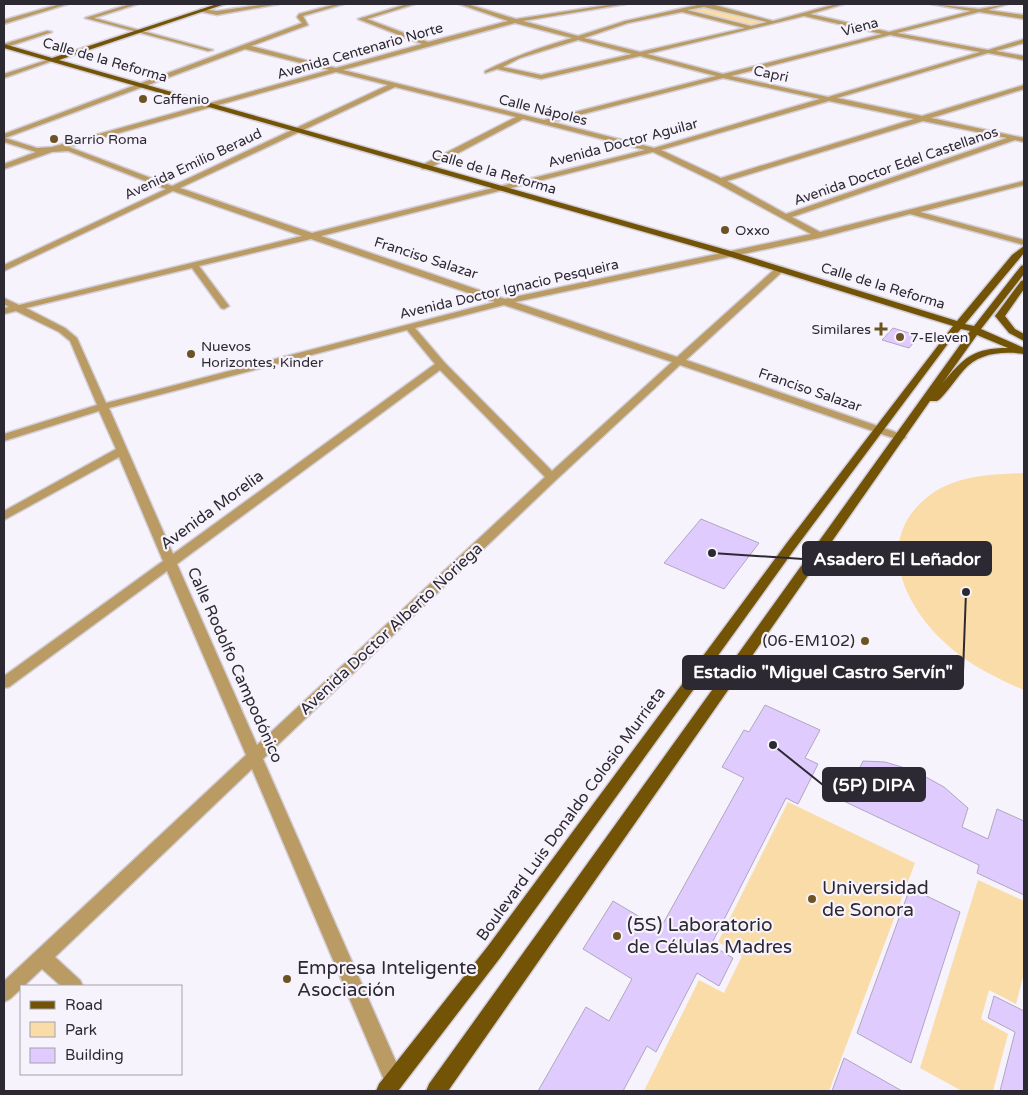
<svg xmlns="http://www.w3.org/2000/svg" width="1028" height="1095" viewBox="0 0 1028 1095" font-family="'Varela Round',sans-serif">
  <style>
    .green { fill: #f9dca7 }
    .building { fill: #e0cbfe; stroke: #b0a6be }
    .lines { fill: none; stroke-linecap: round; stroke-linejoin: round }
    .minor-casing { stroke: #d3cfd9; stroke-width: 3 }
    .major-casing { stroke: #d3cfd9; stroke-width: 3 }
    .minor { fill: #b99b63; fill-rule: evenodd }
    .major { fill: #735407; fill-rule: evenodd }
    .poi-dot { fill: #6b5323; stroke: #f7f3fd; stroke-width: 2 }
    .labels { text-anchor: middle; dominant-baseline: central; stroke-width: 4.5; stroke-linejoin: round; paint-order: stroke }
    .far-street-label { font-size: 14px; fill: #2d2933; stroke: #f7f3fd }
    .far-poi-label { font-size: 14px; fill: #2d2933; stroke: #f7f3fd; text-anchor: start }
    .street-label { font-size: 16px; fill: #2d2933; stroke: #f7f3fd }
    .poi-label { font-size: 16px; fill: #2d2933; stroke: #f7f3fd; text-anchor: end }
    .near-poi-label { font-size: 19px; fill: #2d2933; stroke: #f7f3fd; text-anchor: start }
    .leader { fill: none; stroke: #2d2933; stroke-width: 2 }
    .callout-dot { fill: #2d2933; stroke: #f7f3fd; stroke-width: 2 }
    .callout { fill: #2d2933; stroke: #2d2933; stroke-width: 2 }
    .callout-label { font-size: 18px; text-anchor: middle; font-weight: bold; fill: #fff }
  </style>
  <rect width="100%" height="100%" fill="#f7f3fd"/>
  <path class="green" d="M 703,6 L 764,22 L 749,26 L 687,10 Z
    M 1024,473 L 1024,690 C 1000,680 972,666 952,649 C 905,610 870,540 930,495 C 956,475 993,474 1024,473 Z
    M 788,802 L 915,863 L 829,1091 L 644,1091 L 699,980 L 724,993 L 742,956 L 718,942 Z
    M 978,880 L 1024,901 L 1024,973 L 1016,1004 L 989,990 L 981,1019 L 1008,1034 L 993,1091 L 962,1091 L 920,1068 Z"/>
  <path class="building" d="M 893,328 L 919,336 L 909,348 L 882,340 Z
    M 701,519 L 759,543 L 724,589 L 664,563 Z
    M 765,705 L 820,730 L 805,758 L 818,764 L 798,804 L 786,798 L 711,945 L 733,958 L 719,986 L 697,973 L 656,1052 L 647,1046 L 623,1091 L 538,1091 L 586,1007 L 609,1021 L 632,979 L 583,949 L 613,901 L 660,929 L 744,778 L 722,767 L 744,730 L 749,732 Z
    M 863,761 L 885,762 L 915,771 L 944,787 L 968,808 L 962,827 L 988,839 L 997,809 L 1024,821 L 1024,895 L 977,873 L 979,865 L 833,796 L 844,773 L 855,778 Z
    M 910,888 L 960,912 L 911,1063 L 857,1033 Z
    M 994,996 L 1024,1011 L 1024,1091 L 1000,1091 L 1015,1032 L 988,1018 Z
    M 844,1058 L 902,1091 L 832,1091 Z"/>
  <g class="lines">
    <defs>
      <path id="minor" d="M 60,4 L 68,4 L 4,24 L 4,20 Z
        M 130,4 L 138,4 L 94,18 L 213,50 L 208,51 L 85,18 Z
        M 267,4 L 279,4 L 217,15 L 198,11 L 201,9 L 217,11 Z
        M 336,4 L 344,4 L 303,16 L 308,25 L 251,46 L 336,68 L 422,44 L 358,19 L 407,4 L 415,4 L 367,19 L 428,42 L 508,21 L 459,4 L 467,4 L 516,19 L 614,4 L 626,4 L 523,21 L 578,36 L 625,21 L 702,4 L 711,4 L 773,21 L 836,4 L 844,4 L 810,14 L 889,32 L 971,11 L 931,4 L 979,9 L 1008,4 L 988,10 L 1024,15 L 1024,19 L 979,12 L 897,33 L 988,50 L 1024,39 L 1024,43 L 996,51 L 1024,56 L 1024,60 L 988,53 L 837,98 L 922,116 L 1024,85 L 1024,89 L 931,118 L 1024,138 L 1024,142 L 1015,140 L 792,217 L 820,232 L 1024,181 L 1024,185 L 920,212 L 1024,240 L 1024,245 L 910,214 L 819,238 L 515,302 L 677,357 L 777,267 L 783,267 L 783,271 L 686,360 L 904,435 L 906,437 L 904,439 L 896,439 L 680,365 L 556,480 L 263,759 L 404,1080 L 401,1087 L 394,1090 L 387,1087 L 252,769 L 55,957 L 80,980 L 83,986 L 61,986 L 42,969 L 24,986 L 21,986 L 21,989 L 10,999 L 4,1002 L 4,981 L 246,755 L 167,571 L 9,687 L 4,688 L 4,676 L 163,561 L 119,457 L 4,520 L 4,511 L 116,449 L 99,411 L 4,441 L 4,434 L 97,405 L 70,341 L 59,332 L 16,311 L 4,314 L 4,308 L 9,307 L 4,304 L 4,298 L 19,305 L 302,236 L 173,191 L 4,271 L 4,265 L 166,189 L 68,151 L 52,152 L 4,169 L 4,164 L 36,152 L 4,142 L 4,134 L 302,23 L 297,17 L 299,14 ZM 704,7 L 767,22 L 751,26 L 687,10 ZM 682,12 L 745,28 L 640,52 L 584,38 L 628,23 ZM 804,16 L 882,34 L 723,74 L 647,54 ZM 515,23 L 572,38 C 542,47 512,57 485,71 L 485,73 L 497,69 L 541,79 L 640,56 L 716,76 L 544,120 L 343,70 ZM 890,35 L 980,52 L 828,97 L 731,76 ZM 578,40 L 632,54 L 541,75 L 503,67 L 520,58 ZM 245,49 L 329,70 L 52,147 L 37,148 L 5,138 ZM 336,72 L 388,85 L 172,186 L 69,147 ZM 723,78 L 820,99 L 654,148 L 552,122 ZM 395,87 L 516,117 L 422,165 L 422,169 L 428,169 L 523,119 L 645,150 L 312,233 L 180,188 ZM 829,101 L 914,119 L 721,178 L 661,150 ZM 923,121 L 1007,138 L 786,214 L 727,181 ZM 653,152 L 717,183 L 811,234 L 505,299 L 321,236 ZM 311,239 L 495,302 L 106,403 L 77,338 L 65,328 L 26,308 L 192,268 L 221,308 L 224,309 L 229,306 L 199,266 ZM 504,305 L 672,362 L 552,471 L 445,363 L 415,328 ZM 407,330 L 435,364 L 173,554 L 109,408 ZM 440,370 L 545,477 L 257,745 L 177,564 Z
        M 47,31 L 52,32 L 4,48 L 4,44 Z
        M 50,59 L 55,60 L 4,78 L 4,74 Z"/>
      <path id="major" d="M 217,4 L 225,4 L 59,60 L 734,252 L 957,321 L 1012,255 L 1024,246 L 1024,253 L 965,324 L 974,326 L 1021,266 L 1024,265 L 1024,274 L 981,329 L 1024,348 L 1024,354 C 1002,351 978,353 963,371 C 955,380 949,390 940,399 L 937,401 L 930,401 L 448,1091 L 426,1091 L 429,1084 L 970,331 L 961,329 L 950,341 L 794,550 L 500,958 L 398,1091 L 376,1091 L 379,1084 L 488,946 L 786,544 L 953,326 L 728,256 L 4,48 L 4,44 L 52,58 ZM 977,335 L 1008,348 C 973,348 963,358 942,384 Z
        M 1024,280 L 1024,289 L 1005,316 L 1015,329 L 1024,334 L 1024,341 L 1009,333 L 995,316 L 1021,281 Z"/>
    </defs>
    <use href="#minor" class="minor-casing"/>
    <use href="#major" class="major-casing"/>
    <use href="#minor" class="minor"/>
    <use href="#major" class="major"/>
  </g>
  <g class="poi-dot">
    <circle cx="143" cy="99" r="5"/>
    <circle cx="54" cy="139" r="5"/>
    <circle cx="725" cy="230" r="5"/>
    <path d="M878.5 321.5h5v5h5v5h-5v5h-5v-5h-5v-5h5z"/>
    <circle cx="900" cy="337" r="5"/>
    <circle cx="191" cy="354" r="5"/>
    <circle cx="865" cy="641" r="5"/>
    <circle cx="812" cy="899" r="5"/>
    <circle cx="617" cy="936" r="5"/>
    <circle cx="287" cy="979" r="5"/>
  </g>
  <g class="labels">
    <g class="far-street-label">
      <text transform="translate(860 27) rotate(-15)">Viena</text>
      <text transform="translate(360 51) rotate(-16)">Avenida Centenario Norte</text>
      <text transform="translate(105 60) rotate(16)">Calle de la Reforma</text>
      <text transform="translate(771 74) rotate(12)">Capri</text>
      <text transform="translate(543 110) rotate(14)">Calle Nápoles</text>
      <text transform="translate(623 143) rotate(-15)">Avenida Doctor Aguilar</text>
      <text transform="translate(193 164) rotate(-25)">Avenida Emilio Beraud</text>
      <text transform="translate(896 166) rotate(-19)">Avenida Doctor Edel Castellanos</text>
      <text transform="translate(494 172) rotate(16)">Calle de la Reforma</text>
      <text transform="translate(426 258) rotate(18)">Franciso Salazar</text>
      <text transform="translate(883 286) rotate(17)">Calle de la Reforma</text>
      <text transform="translate(509 289) rotate(-13)">Avenida Doctor Ignacio Pesqueira</text>
      <text transform="translate(810 390) rotate(19)">Franciso Salazar</text>
    </g>
    <g class="far-poi-label">
      <text x="153" y="99">Caffenio</text>
      <text x="64" y="139">Barrio Roma</text>
      <text x="735" y="230">Oxxo</text>
      <text x="871" y="329" text-anchor="end">Similares</text>
      <text x="910" y="337">7-Eleven</text>
      <text x="201" y="346">Nuevos<tspan x="201" dy="16">Horizontes, Kinder</tspan></text>
    </g>
    <g class="street-label">
      <text transform="translate(212 510) rotate(-36)">Avenida Morelia</text>
      <text transform="translate(391 629) rotate(-43)">Avenida Doctor Alberto Noriega</text>
      <text transform="translate(235 665) rotate(66)">Calle Rodolfo Campodónico</text>
      <text transform="translate(571 814) rotate(-54)">Boulevard Luis Donaldo Colosio Murrieta</text>
    </g>
    <g class="poi-label">
      <text x="855" y="641">(06-EM102)</text>
    </g>
    <g class="near-poi-label">
      <text x="822" y="888">Universidad<tspan x="822" dy="22">de Sonora</tspan></text>
      <text x="627" y="925">(5S) Laboratorio<tspan x="627" dy="22">de Células Madres</tspan></text>
      <text x="297" y="968">Empresa Inteligente<tspan x="297" dy="22">Asociación</tspan></text>
    </g>
  </g>
  <path class="leader" d="M712 553L803 559M966 592L963 672M773 745L823 785"/>
  <g class="callout-dot">
    <circle cx="712" cy="553" r="5"/>
    <circle cx="966" cy="592" r="5"/>
    <circle cx="773" cy="745" r="5"/>
  </g>
  <g class="callout">
    <rect x="803" y="542" width="188" height="33" rx="5"/>
    <rect x="683" y="656" width="280" height="33" rx="5"/>
    <rect x="823" y="768" width="102" height="33" rx="5"/>
  </g>
  <g class="callout-label">
    <text x="897" y="565">Asadero El Leñador</text>
    <text x="823" y="678">Estadio "Miguel Castro Servín"</text>
    <text x="874" y="791">(5P) DIPA</text>
  </g>
  <rect width="1028" height="1095" fill="none" stroke="#2d2933" stroke-width="10"/>
  <rect x="20" y="985" width="162" height="90" fill="#f7f3fd" stroke="#a6a2ac"/>
  <rect x="30" y="1001" width="25" height="8" fill="#735407" stroke="#a6a2ac"/>
  <text x="65" y="1010" font-size="15" fill="#2d2933">Road</text>
  <rect x="30" y="1022" width="25" height="15" fill="#f9dca7" stroke="#a6a2ac"/>
  <text x="65" y="1035" font-size="15" fill="#2d2933">Park</text>
  <rect x="30" y="1048" width="25" height="15" fill="#e0cbfe" stroke="#a6a2ac"/>
  <text x="65" y="1060" font-size="15" fill="#2d2933">Building</text>
</svg>
